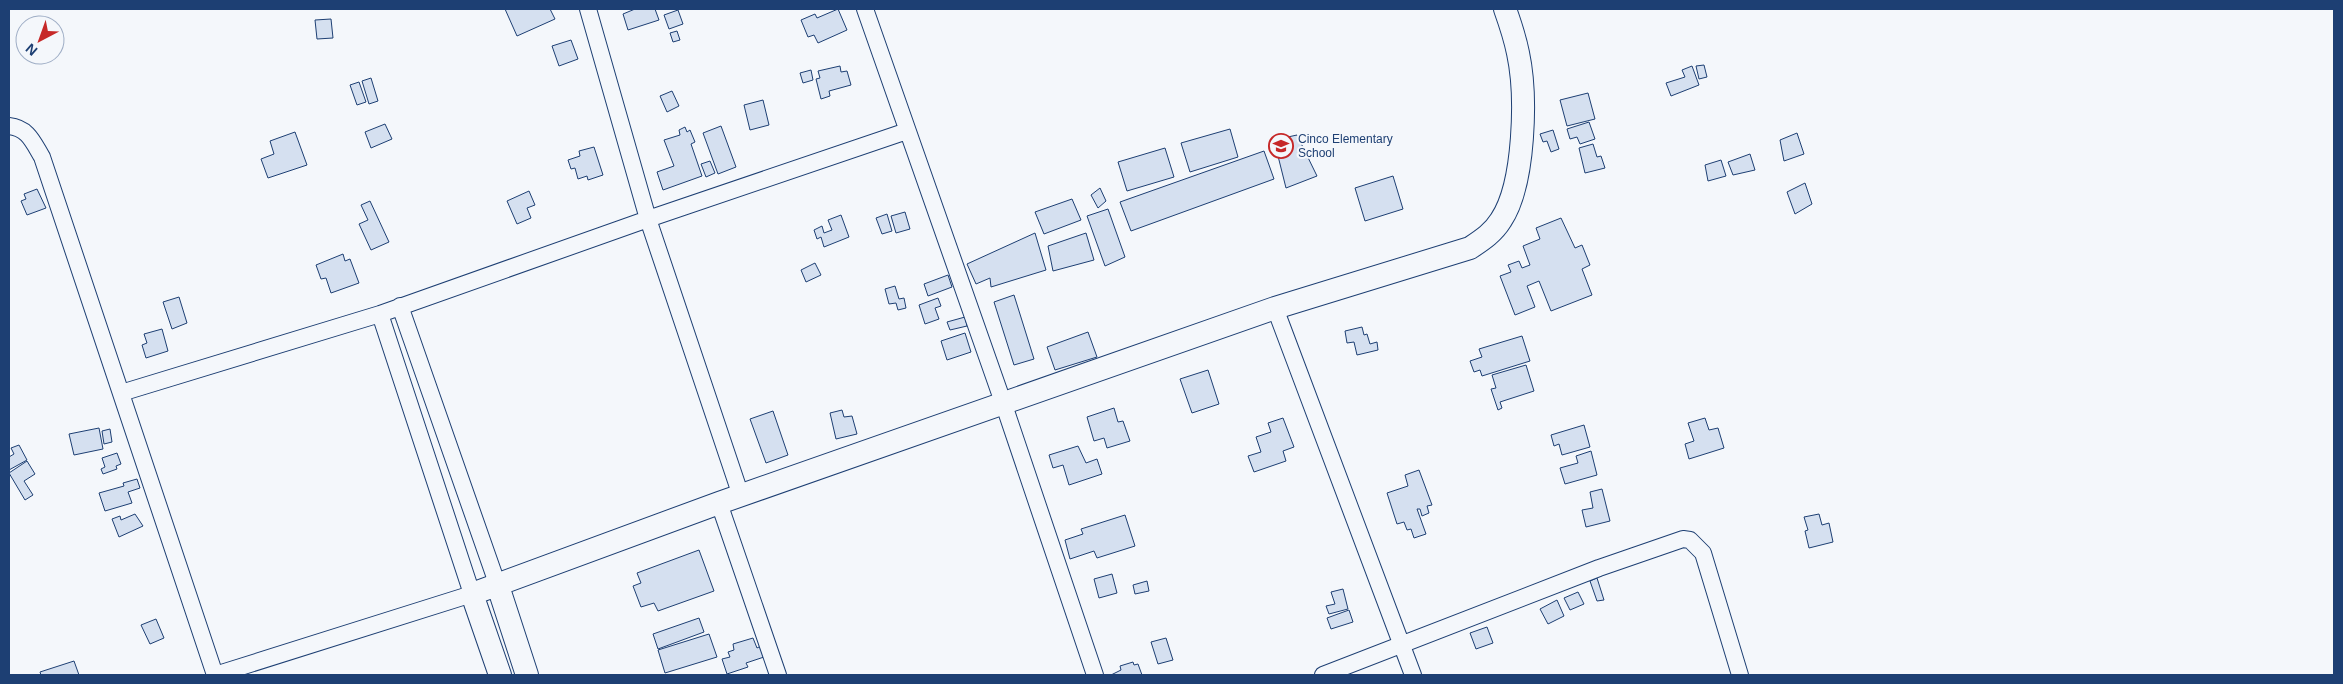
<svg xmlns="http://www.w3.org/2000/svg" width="2343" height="684" viewBox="0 0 2343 684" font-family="Helvetica,sans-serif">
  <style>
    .building { fill: #d5e0f0; stroke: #1d3f73 }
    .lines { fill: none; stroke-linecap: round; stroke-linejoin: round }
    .street-casing { stroke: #1d3f73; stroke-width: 18 }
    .secondary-casing { stroke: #1d3f73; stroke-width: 24 }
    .street { stroke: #f4f7fb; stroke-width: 16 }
    .secondary { stroke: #f4f7fb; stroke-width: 22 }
    .labels { text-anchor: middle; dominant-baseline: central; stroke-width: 4; stroke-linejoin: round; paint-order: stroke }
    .poi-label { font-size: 12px; fill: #1d3f73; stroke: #f4f7fb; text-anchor: start }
  </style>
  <rect width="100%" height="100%" fill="#f4f7fb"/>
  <path class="building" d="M 505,9 L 550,9 L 555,19 L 517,36 Z
    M 635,9 L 655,9 L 659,20 L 628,30 L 623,14 Z
    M 838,9 L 847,30 L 818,43 L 814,35 L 808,37 L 801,20 L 815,14 L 817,18 Z
    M 678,10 L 683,24 L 669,29 L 664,15 Z
    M 331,19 L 333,38 L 317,39 L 315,20 Z
    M 677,31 L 680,40 L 673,42 L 670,33 Z
    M 571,40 L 578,59 L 559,66 L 552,46 Z
    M 1704,65 L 1707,77 L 1699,79 L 1696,66 Z
    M 840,66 L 841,72 L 847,71 L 851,85 L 829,91 L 830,96 L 821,99 L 816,79 L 820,78 L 818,71 Z
    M 1692,66 L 1699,85 L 1671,96 L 1666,83 L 1685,77 L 1682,70 Z
    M 811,70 L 813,80 L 803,83 L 800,73 Z
    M 371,78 L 378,101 L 369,104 L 362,81 Z
    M 359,82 L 366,102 L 357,105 L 350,85 Z
    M 672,91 L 679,106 L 667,112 L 660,96 Z
    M 1588,93 L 1595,119 L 1567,126 L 1560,100 Z
    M 763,100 L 769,125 L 750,130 L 744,105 Z
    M 1589,122 L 1595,139 L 1580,144 L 1577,137 L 1570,139 L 1567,129 Z
    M 385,124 L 392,139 L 371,148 L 365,132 Z
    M 721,126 L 736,167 L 718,174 L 703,133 Z
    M 685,127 L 687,132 L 690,130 L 695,142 L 691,144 L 702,176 L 663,190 L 657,172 L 674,166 L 664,140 L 680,135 L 679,130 Z
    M 1230,129 L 1238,157 L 1190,172 L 1181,143 Z
    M 1553,130 L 1559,149 L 1551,152 L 1547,141 L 1543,142 L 1540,134 Z
    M 295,132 L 307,165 L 268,178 L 261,159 L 274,154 L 270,141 Z
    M 1797,133 L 1804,154 L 1784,161 L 1780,140 Z
    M 1297,135 L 1317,176 L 1286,188 L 1274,140 Z
    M 1593,144 L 1597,157 L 1601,156 L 1605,168 L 1585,173 L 1579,148 Z
    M 594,147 L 603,175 L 588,180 L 587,176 L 578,179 L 575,168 L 571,169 L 568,160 L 580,156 L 579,151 Z
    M 1165,148 L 1174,177 L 1127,191 L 1118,162 Z
    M 1264,151 L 1274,179 L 1131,231 L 1120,202 Z
    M 1750,154 L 1755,170 L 1733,175 L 1728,162 Z
    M 1721,160 L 1726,176 L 1708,181 L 1705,165 Z
    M 710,161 L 715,173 L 706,177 L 701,164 Z
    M 1393,176 L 1403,209 L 1365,221 L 1355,188 Z
    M 1805,183 L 1812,204 L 1795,214 L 1787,192 Z
    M 1100,188 L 1106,201 L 1098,208 L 1091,195 Z
    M 37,189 L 46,208 L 27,215 L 21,201 L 26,199 L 24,194 Z
    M 529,191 L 535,205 L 527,208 L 531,218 L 517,224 L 507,201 Z
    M 1072,199 L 1081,220 L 1044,234 L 1035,212 Z
    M 370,201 L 389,242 L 371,250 L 359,224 L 368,220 L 361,205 Z
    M 1108,209 L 1125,257 L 1105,266 L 1087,216 Z
    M 905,212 L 910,229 L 896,233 L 891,216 Z
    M 887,214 L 892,231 L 882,234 L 876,218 Z
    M 841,215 L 849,237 L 824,247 L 821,237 L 817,239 L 814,230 L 822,226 L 824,233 L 832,230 L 828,220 Z
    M 1561,218 L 1575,248 L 1582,245 L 1590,265 L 1582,269 L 1592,295 L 1551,311 L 1539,281 L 1527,286 L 1535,307 L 1515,315 L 1500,276 L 1511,272 L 1508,265 L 1519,261 L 1522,268 L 1530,265 L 1523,246 L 1540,239 L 1536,228 Z
    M 1035,233 L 1046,270 L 991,287 L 990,278 L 976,284 L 967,264 Z
    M 1086,233 L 1094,260 L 1053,271 L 1048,246 Z
    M 343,254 L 345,261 L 350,259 L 359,283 L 331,293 L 326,278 L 321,279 L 316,265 Z
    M 815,263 L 821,275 L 806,282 L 801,270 Z
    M 948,275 L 952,287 L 928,296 L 924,284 Z
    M 895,286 L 899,299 L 904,298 L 906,308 L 898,310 L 896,303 L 889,304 L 885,289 Z
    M 1014,295 L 1034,359 L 1014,365 L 994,302 Z
    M 179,297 L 187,323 L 172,329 L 163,302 Z
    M 938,298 L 941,306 L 935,308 L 939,319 L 925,324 L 919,305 Z
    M 965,317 L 967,326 L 950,330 L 947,322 Z
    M 1362,327 L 1364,335 L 1367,334 L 1370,344 L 1377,342 L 1378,350 L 1357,355 L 1354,342 L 1347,343 L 1345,331 Z
    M 162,329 L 168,351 L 146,358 L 142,345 L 147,343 L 144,334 Z
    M 1088,332 L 1097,357 L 1055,370 L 1047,347 Z
    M 965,333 L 971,352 L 947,360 L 941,341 Z
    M 1522,336 L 1530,361 L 1482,376 L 1480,370 L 1474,372 L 1470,361 L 1482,357 L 1479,349 Z
    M 1526,365 L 1534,391 L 1500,402 L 1502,408 L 1498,410 L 1491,389 L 1496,388 L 1492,375 Z
    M 1208,370 L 1219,404 L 1192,413 L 1180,379 Z
    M 1114,408 L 1118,422 L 1123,421 L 1130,441 L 1107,448 L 1104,438 L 1094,441 L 1087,417 Z
    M 842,410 L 844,417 L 852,416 L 857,434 L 836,439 L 830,413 Z
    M 773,411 L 788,455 L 766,463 L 750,419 Z
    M 1283,418 L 1294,447 L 1283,451 L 1286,461 L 1254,472 L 1248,456 L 1261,452 L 1256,437 L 1271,432 L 1268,423 Z
    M 1705,418 L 1709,430 L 1718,428 L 1724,448 L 1689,459 L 1685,444 L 1694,441 L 1688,423 Z
    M 1584,425 L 1590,447 L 1562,455 L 1559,444 L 1554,446 L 1551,435 Z
    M 99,428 L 103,449 L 74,455 L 69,434 Z
    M 110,429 L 112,442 L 104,444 L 102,431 Z
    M 19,445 L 27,460 L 9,470 L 9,457 L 14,454 L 11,448 Z
    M 1078,446 L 1086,463 L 1097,459 L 1102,474 L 1069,485 L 1063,465 L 1053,468 L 1049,455 Z
    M 1591,451 L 1597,475 L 1565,484 L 1560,468 L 1578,463 L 1576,456 Z
    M 117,453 L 121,464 L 116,466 L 117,469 L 103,474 L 101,469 L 105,467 L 102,458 Z
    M 27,461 L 35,474 L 24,481 L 33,495 L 25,500 L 9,473 Z
    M 1419,470 L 1432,505 L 1427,506 L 1429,513 L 1422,516 L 1420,509 L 1417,509 L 1426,534 L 1414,538 L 1411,529 L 1407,530 L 1404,522 L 1397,524 L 1387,493 L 1408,486 L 1405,475 Z
    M 137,479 L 140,488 L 128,492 L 132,503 L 105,511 L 99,493 L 124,486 L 123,483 Z
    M 1602,489 L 1610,521 L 1586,527 L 1582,510 L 1593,508 L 1590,492 Z
    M 135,514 L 143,526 L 119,537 L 112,519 L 120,516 L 121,520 Z
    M 1819,514 L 1822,525 L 1829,523 L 1833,542 L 1809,548 L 1805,531 L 1808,530 L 1804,517 Z
    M 1125,515 L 1135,546 L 1097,558 L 1094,551 L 1070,559 L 1065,540 L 1083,534 L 1081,529 Z
    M 699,550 L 714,591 L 658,611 L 654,603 L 641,607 L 633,586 L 641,583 L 637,573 Z
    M 1112,574 L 1117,593 L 1099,598 L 1094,579 Z
    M 1597,578 L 1604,600 L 1597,601 L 1590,581 Z
    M 1147,581 L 1149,591 L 1135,594 L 1133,585 Z
    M 1343,589 L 1348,609 L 1329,614 L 1326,606 L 1335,604 L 1331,592 Z
    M 1578,592 L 1584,604 L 1570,610 L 1564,598 Z
    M 1557,600 L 1564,616 L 1548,624 L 1540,609 Z
    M 1349,610 L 1353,622 L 1331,629 L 1327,618 Z
    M 699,618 L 704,632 L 658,649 L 653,634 Z
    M 156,619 L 164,638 L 150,644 L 141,625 Z
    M 1487,627 L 1493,643 L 1476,649 L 1470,633 Z
    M 709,634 L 717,657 L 665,673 L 658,650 Z
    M 753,638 L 757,648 L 761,646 L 764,657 L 746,663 L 748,667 L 727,674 L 722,659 L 730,657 L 728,652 L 734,650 L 733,644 Z
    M 1166,638 L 1173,660 L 1158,664 L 1151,642 Z
    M 74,661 L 79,675 L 41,675 L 40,672 Z
    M 1133,662 L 1134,665 L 1138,664 L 1142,675 L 1111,675 L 1121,670 L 1120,666 Z"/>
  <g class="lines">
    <defs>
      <path id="street" d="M 588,9 L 648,219 L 741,496
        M 865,9 L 1004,405 L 1095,675
        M 9,126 C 28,128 33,142 42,157 L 215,675
        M 400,306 L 498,586
        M 1275,308 L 1413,675
        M 121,393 L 380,314 L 648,219 L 907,131
        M 719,503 L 778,675
        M 215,675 L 472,594 L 380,314
        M 1323,675 L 1599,568 L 1683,539 L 1690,540 L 1703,553 L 1740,675"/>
      <path id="secondary" d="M 498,586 L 527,675
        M 500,675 L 472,594 L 719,503 L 1275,308 L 1470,248 C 1482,240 1493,233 1501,220 C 1525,184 1527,95 1518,53 C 1515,38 1510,23 1505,9"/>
    </defs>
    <use href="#street" class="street-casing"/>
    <use href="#secondary" class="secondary-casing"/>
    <use href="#street" class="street"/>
    <use href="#secondary" class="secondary"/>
  </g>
  <defs>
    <symbol id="school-ring" viewBox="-11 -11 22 22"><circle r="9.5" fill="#f4f7fb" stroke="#c62828" stroke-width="1.5"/><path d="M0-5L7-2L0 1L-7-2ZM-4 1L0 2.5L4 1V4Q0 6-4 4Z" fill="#c62828"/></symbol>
  </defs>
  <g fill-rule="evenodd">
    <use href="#school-ring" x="1267" y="132" width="28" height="28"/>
  </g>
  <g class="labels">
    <g class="poi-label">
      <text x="1298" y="139">Cinco Elementary<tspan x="1298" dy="14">School</tspan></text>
    </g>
  </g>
  <rect width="2343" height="684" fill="none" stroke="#1d3f73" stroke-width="20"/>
  <g transform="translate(40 40) rotate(221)"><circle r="24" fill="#f4f7fb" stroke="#9eadc5"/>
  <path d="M0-4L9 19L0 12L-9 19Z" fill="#c62828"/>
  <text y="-8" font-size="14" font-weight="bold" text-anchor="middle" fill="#1d3f73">N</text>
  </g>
</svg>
